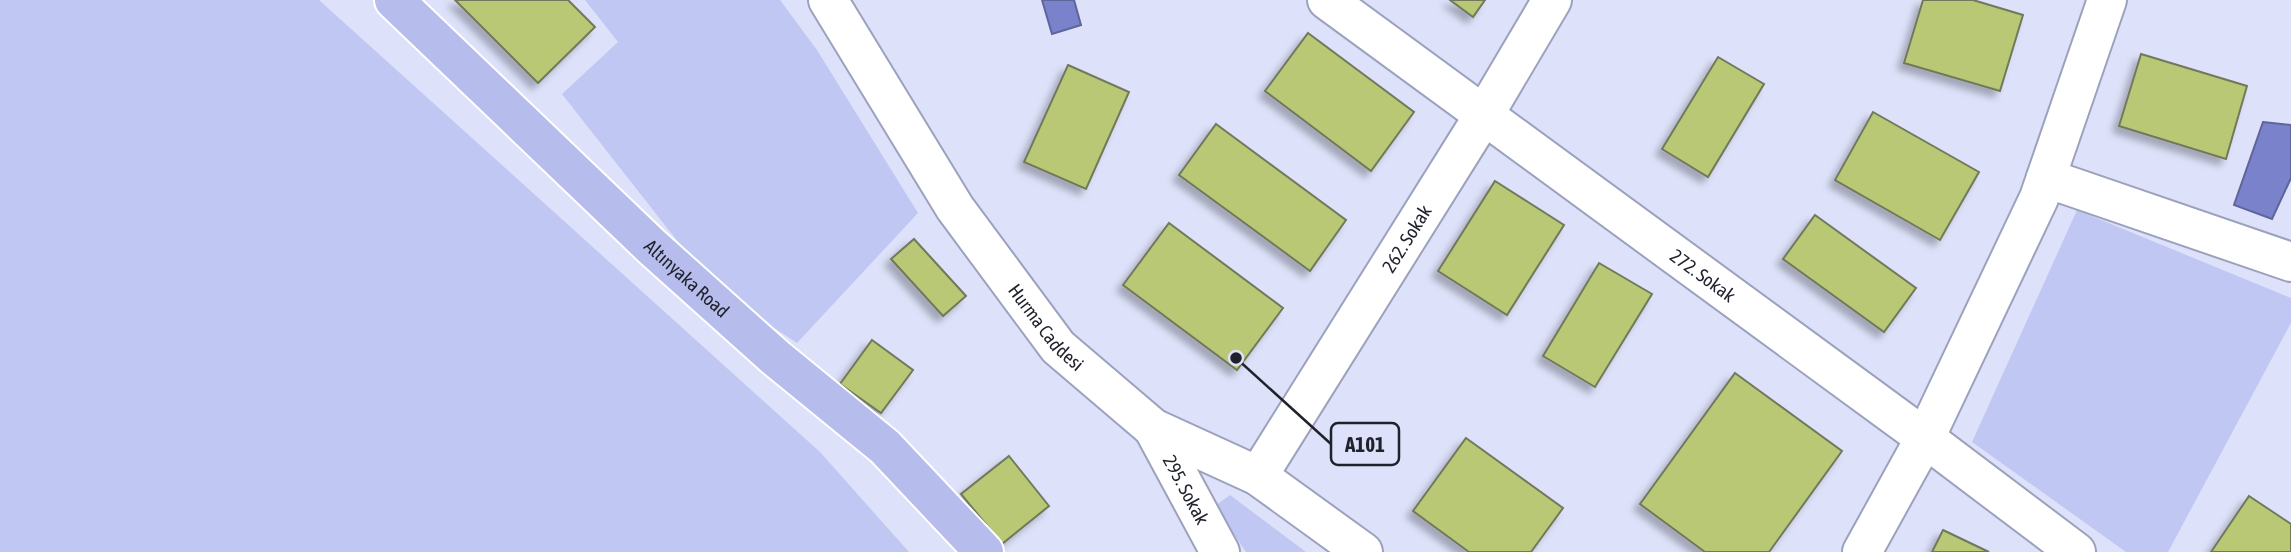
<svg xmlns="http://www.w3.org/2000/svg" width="2291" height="552" viewBox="0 0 2291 552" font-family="'Asap Condensed',sans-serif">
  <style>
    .green { fill: #c0c7f3 }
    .water { fill: #7982ca; stroke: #5e659a; stroke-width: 2 }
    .building { fill: #b8c874; stroke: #72785c; stroke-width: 2; filter: url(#shadow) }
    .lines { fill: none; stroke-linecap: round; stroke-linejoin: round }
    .minor-casing { stroke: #9ca1bd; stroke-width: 42 }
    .major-casing { stroke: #fff; stroke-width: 42 }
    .minor { stroke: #fff; stroke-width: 38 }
    .major { stroke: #b6bcec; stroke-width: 38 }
    .labels { text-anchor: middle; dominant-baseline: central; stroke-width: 6; stroke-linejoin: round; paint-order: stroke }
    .street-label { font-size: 19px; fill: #1f212b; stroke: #dde2fa }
    .leader { fill: none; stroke: #1f212b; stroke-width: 2.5 }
    .callout-dot { fill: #1f212b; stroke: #dde2fa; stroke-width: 2.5 }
    .callout { fill: #dde2fa; stroke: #1f212b; stroke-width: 2.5 }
    .callout-label { font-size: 21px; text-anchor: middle; font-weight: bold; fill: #1f212b }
  </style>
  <defs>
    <filter id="shadow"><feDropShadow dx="-6" dy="6" stdDeviation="3.5" flood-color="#0004"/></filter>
  </defs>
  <rect width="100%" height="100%" fill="#dde2fa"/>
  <path class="green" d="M 0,0 L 319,0 L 820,452 L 909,552 L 0,552 Z
    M 585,0 L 780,0 L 817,50 L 918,213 L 797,343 L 715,289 L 562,94 L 618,42 Z
    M 2077,210 L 2291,298 L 2291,323 L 2168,552 L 2126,552 L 1972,442 Z
    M 1230,495 L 1306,552 L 1246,552 L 1215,506 Z"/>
  <path class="water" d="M 1042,0 L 1074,0 L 1081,25 L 1052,34 Z
    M 2263,122 L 2291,125 L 2291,178 L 2272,219 L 2234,205 Z"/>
  <path class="building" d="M 455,0 L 568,0 L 595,27 L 538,83 Z
    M 1450,0 L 1485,0 L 1473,17 Z
    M 1923,0 L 1973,0 L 2023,15 L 2000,91 L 1904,63 Z
    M 1308,33 L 1414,112 L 1371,171 L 1265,91 Z
    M 2141,54 L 2247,86 L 2226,159 L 2119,126 Z
    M 1718,57 L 1764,84 L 1708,177 L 1662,149 Z
    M 1068,65 L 1129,92 L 1086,189 L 1024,162 Z
    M 1873,112 L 1979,172 L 1940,240 L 1835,180 Z
    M 1216,124 L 1346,220 L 1310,271 L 1179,175 Z
    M 1495,181 L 1564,225 L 1507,315 L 1438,271 Z
    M 1815,215 L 1916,288 L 1884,332 L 1783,259 Z
    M 1169,223 L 1283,308 L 1237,370 L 1123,285 Z
    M 914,239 L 966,296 L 943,316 L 891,259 Z
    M 1599,263 L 1652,294 L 1595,387 L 1543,356 Z
    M 872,340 L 913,370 L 881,413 L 840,384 Z
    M 1735,373 L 1842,451 L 1769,552 L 1705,552 L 1640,504 Z
    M 1466,438 L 1563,508 L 1531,552 L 1469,552 L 1413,511 Z
    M 1009,456 L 1049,506 L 1002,544 L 961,494 Z
    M 2249,496 L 2291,524 L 2291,552 L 2211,552 Z
    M 1943,530 L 1989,552 L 1932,552 Z"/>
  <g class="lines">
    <defs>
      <g id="minor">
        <path id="s1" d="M 828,0 L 955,208 L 1058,347 L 1153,428 L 1258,476 L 1363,552"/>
        <path id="s2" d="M 1327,0 L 1925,438 L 2076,552"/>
        <path d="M 2046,178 L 2291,262"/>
        <path id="s3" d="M 1153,428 L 1220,552"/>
        <path id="s4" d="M 1258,476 L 1484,115 L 1552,0"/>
        <path d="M 1862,552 L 1925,438 L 2039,198 L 2107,0"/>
      </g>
      <g id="major">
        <path id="s5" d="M 394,0 L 651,246 L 776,358 L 885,447 L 984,552"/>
      </g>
    </defs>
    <use href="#minor" class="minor-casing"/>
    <use href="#major" class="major-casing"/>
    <use href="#minor" class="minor"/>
    <use href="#major" class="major"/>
  </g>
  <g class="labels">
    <g class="street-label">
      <text stroke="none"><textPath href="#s4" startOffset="280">262. Sokak</textPath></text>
      <text stroke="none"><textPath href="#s2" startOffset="466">272. Sokak</textPath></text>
      <text stroke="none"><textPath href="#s5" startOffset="404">Altınyaka Road</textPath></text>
      <text stroke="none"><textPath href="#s1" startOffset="394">Hurma Caddesi</textPath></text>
      <text stroke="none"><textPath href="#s3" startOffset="70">295. Sokak</textPath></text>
    </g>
  </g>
  <path class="leader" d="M1236 358L1331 444"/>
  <circle class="callout-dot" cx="1236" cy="358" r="7"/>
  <rect class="callout" x="1331" y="423" width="68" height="42" rx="7"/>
  <g class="callout-label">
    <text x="1365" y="452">A101</text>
  </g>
</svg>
